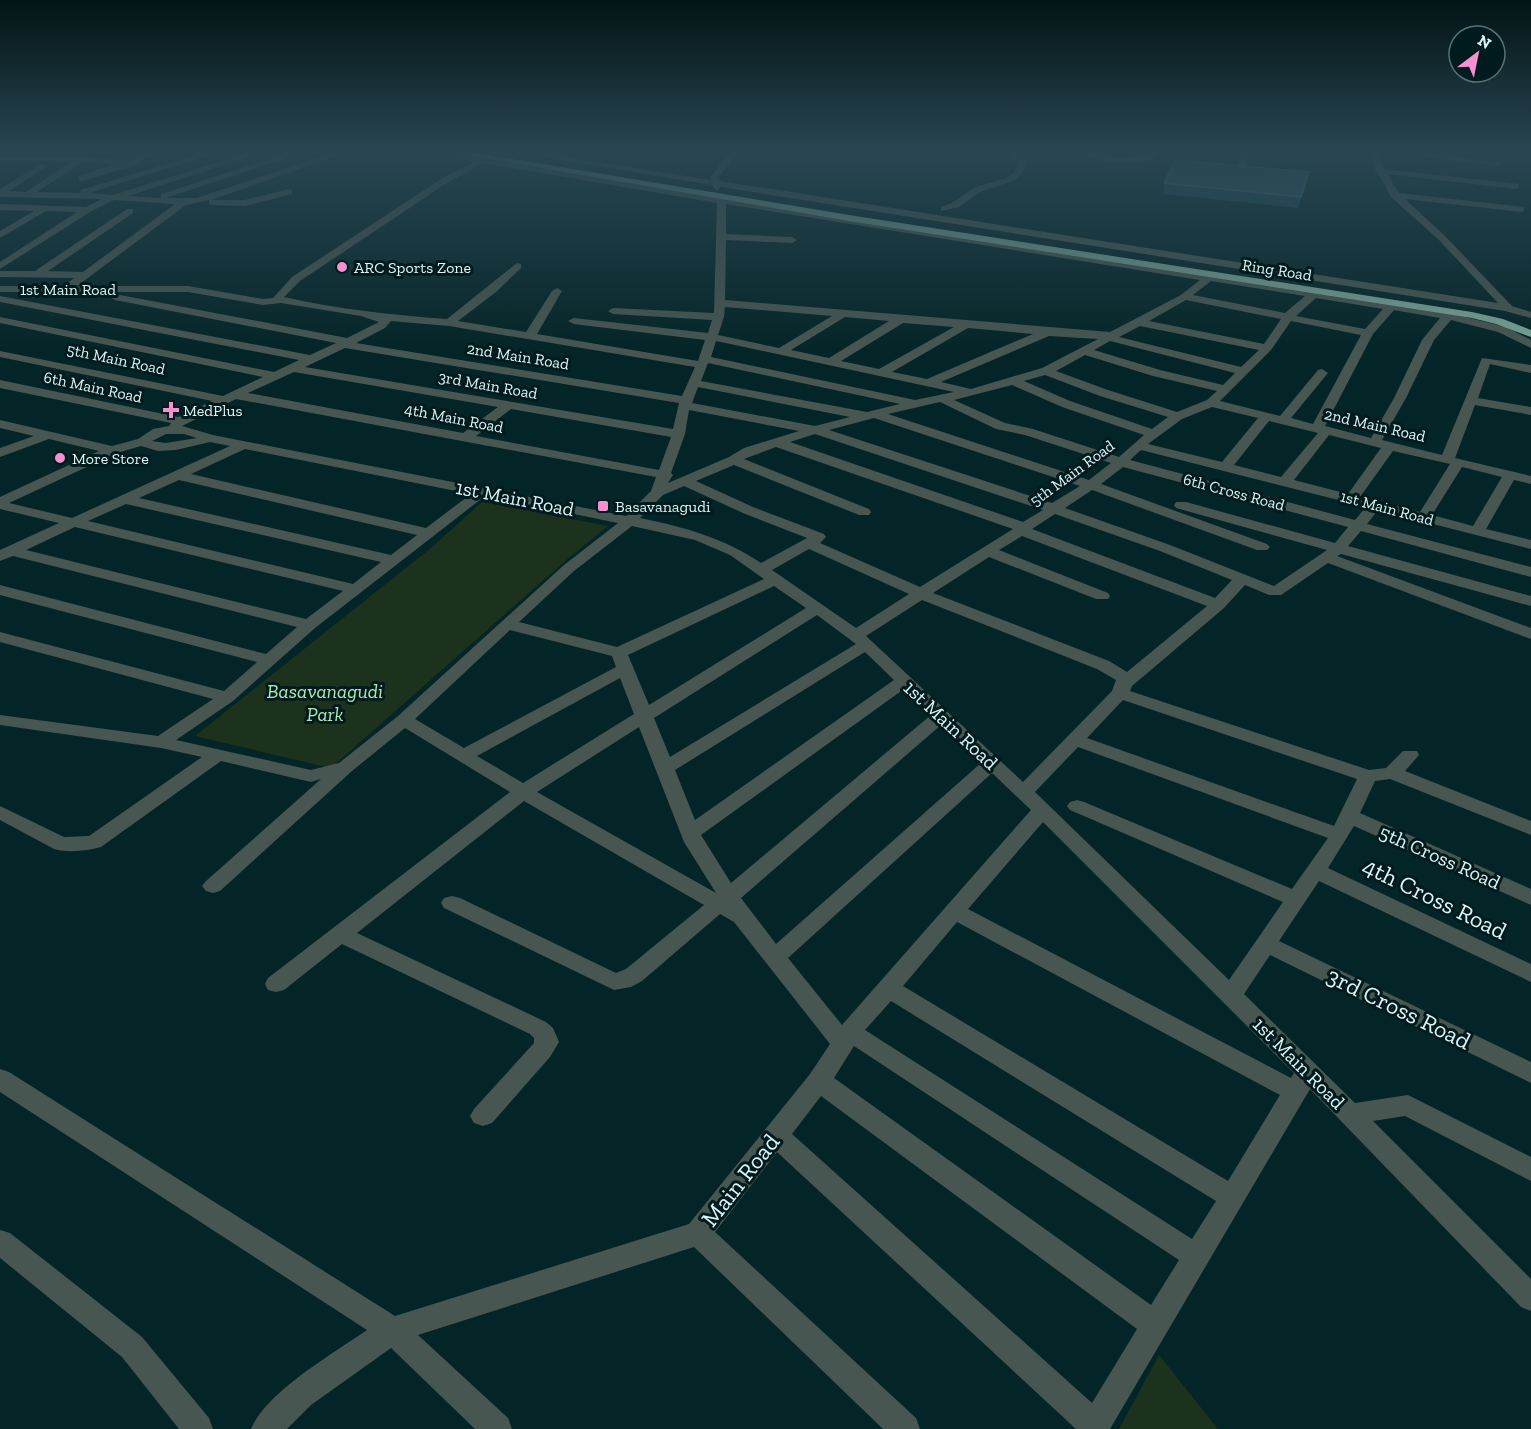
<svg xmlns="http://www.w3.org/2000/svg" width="1531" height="1429" viewBox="0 0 1531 1429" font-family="'Zilla Slab',serif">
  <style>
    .green { fill: #1d321d }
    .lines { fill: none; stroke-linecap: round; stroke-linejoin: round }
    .minor { fill: #475651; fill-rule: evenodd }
    .highway { fill: #7aa295; fill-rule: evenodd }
    .wall { fill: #1b4658 }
    .shaded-wall { fill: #09313d }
    .building { fill: #305969; stroke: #4b717e; stroke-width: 1.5 }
    .poi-dot { fill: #f690cf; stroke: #001b1e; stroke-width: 2 }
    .labels { text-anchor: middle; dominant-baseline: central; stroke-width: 6; stroke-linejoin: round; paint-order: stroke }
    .far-poi-label { font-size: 16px; fill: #ddf3f4; stroke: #001b1e; text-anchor: start }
    .far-street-label { font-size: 16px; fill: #ddf3f4; stroke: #001b1e }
    .street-label { font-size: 20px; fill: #ddf3f4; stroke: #001b1e }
    .park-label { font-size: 20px; font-style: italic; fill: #adeaae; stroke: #001b1e }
    .near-street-label { font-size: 24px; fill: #ddf3f4; stroke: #001b1e }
  </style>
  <rect width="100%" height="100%" fill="#042527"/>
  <path class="green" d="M 482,502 L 608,526 L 564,562 L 331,768 L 195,736 L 431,548 Z
    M 1159,1355 L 1218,1429 L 1119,1429 Z"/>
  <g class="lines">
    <path class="minor" d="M 153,151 L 166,151 L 140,161 L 139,164 L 82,181 L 79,180 L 79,176 L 114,164 L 83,162 L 37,192 L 80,193 L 81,190 L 209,151 L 223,151 L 89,193 L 113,195 L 254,151 L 268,151 L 128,196 L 161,198 L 161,194 L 294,151 L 308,151 L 166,198 L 197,198 L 337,151 L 350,151 L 211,200 L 245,200 L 289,189 L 292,190 L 292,194 L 245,206 L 212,205 L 209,204 L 209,200 L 186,205 L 77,286 L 188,286 L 263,299 L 273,298 L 292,277 L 441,179 L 474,162 L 422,151 L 443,151 L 712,197 L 712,193 L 715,192 L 725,199 L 1449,313 L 1506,327 L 1531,340 L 1531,348 L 1498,332 L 1451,320 L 1434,340 L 1406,398 L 1382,440 L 1442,455 L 1482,358 L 1531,365 L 1531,373 L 1490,364 L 1478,398 L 1531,407 L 1531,415 L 1475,405 L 1455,458 L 1531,476 L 1531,484 L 1514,480 L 1486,529 L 1531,540 L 1531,549 L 1378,510 L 1367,524 L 1531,567 L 1531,577 L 1361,531 L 1348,546 L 1531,596 L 1531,606 L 1341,554 L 1337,556 L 1531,628 L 1531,639 L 1328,563 L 1281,595 L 1269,595 L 1245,585 L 1224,608 L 1132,686 L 1130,691 L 1369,770 L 1386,768 L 1403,751 L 1417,751 L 1419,755 L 1405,771 L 1531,821 L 1531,835 L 1390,779 L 1375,781 L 1360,813 L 1531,889 L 1531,905 L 1354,826 L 1328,868 L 1531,964 L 1531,982 L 1319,881 L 1279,941 L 1531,1062 L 1531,1083 L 1270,955 L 1244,994 L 1355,1103 L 1408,1095 L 1531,1157 L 1531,1181 L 1405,1116 L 1373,1121 L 1531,1279 L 1531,1311 L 1521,1307 L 1310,1089 L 1110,1429 L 1076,1429 L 777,1152 L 715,1232 L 916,1418 L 920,1429 L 883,1429 L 694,1247 L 418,1335 L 508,1418 L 512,1429 L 475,1429 L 391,1348 L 311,1405 L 287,1429 L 251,1429 C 266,1392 334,1353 367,1330 L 0,1092 L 0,1069 L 9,1072 L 395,1316 L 689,1224 L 810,1074 L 830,1044 L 734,922 L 720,914 L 642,981 L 631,987 L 614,990 L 444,908 L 441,903 L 444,898 L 452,896 L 460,898 L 616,973 L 626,969 L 704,905 L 524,801 L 357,933 L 546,1022 L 553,1028 L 559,1042 L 550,1057 L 492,1123 L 483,1126 L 474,1123 L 470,1116 L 474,1109 L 534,1043 L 534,1038 L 530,1034 L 342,944 L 284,990 L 276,992 L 268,990 L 265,984 L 268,978 L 510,792 L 405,728 L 352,771 L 220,891 L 213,893 L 206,891 L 202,886 L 206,881 L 321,779 L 311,782 L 221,761 L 101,847 C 87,851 68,853 54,849 L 0,820 L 0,806 L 64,837 L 89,836 L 202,757 L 161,748 L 0,725 L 0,715 L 158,736 L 213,699 L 0,642 L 0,632 L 224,691 L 257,662 L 0,595 L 0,585 L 266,654 L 297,627 L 13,556 L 0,561 L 0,550 L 59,523 L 0,509 L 0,497 L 99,451 L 49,439 L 0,457 L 0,448 L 34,436 L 0,428 L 0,420 L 112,446 L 138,439 L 153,429 L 169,426 L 171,423 L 0,388 L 0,380 L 178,417 L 212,401 L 0,357 L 0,351 L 223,396 L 263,377 L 0,323 L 0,317 L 274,372 L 299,360 L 0,302 L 0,296 L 310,355 L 336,343 L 115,300 L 110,297 L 115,294 L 347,338 L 379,322 L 361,316 L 281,303 L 263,305 L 188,292 L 0,292 L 0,286 L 64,286 L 74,278 L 0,277 L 0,271 L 35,271 L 127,209 L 133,209 L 133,213 L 48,271 L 83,272 L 175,204 L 114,200 L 90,212 L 0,269 L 0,262 L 77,212 L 46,211 L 0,238 L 0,231 L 34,211 L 0,210 L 0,204 L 86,207 L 102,199 L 0,197 L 0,189 L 41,164 L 48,166 L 9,191 L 26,192 L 72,161 L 0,161 L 0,157 L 81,157 L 129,160 ZM 483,163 L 717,203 L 714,313 L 613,308 L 608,311 L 613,314 L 712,320 L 708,333 L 574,318 L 568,321 L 574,324 L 705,340 L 698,361 L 537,334 L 562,291 L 557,288 L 552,291 L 526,332 L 458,321 L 496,292 L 521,268 L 521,264 L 517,263 L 447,319 C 392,315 337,309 284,297 L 300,281 L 447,183 ZM 726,204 L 1200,280 L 1181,295 L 1110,332 L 725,300 L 726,240 L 792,243 L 797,240 L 792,237 L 726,234 ZM 1211,281 L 1305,296 L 1285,313 L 1193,295 ZM 1316,298 L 1383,309 L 1365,329 L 1296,316 ZM 1186,300 L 1281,319 L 1264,344 L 1149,321 ZM 725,307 L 832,316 L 779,348 L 718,335 L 724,317 ZM 1394,310 L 1440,318 L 1422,340 L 1394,398 L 1371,438 L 1325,426 L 1373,334 ZM 845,317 L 889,321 L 829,358 L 791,350 ZM 391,321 L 449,326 L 695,367 L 682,396 L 356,343 L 385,328 ZM 1291,321 L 1361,335 L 1313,424 L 1291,418 L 1328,373 L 1322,369 L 1318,370 L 1280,416 L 1220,401 L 1271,350 ZM 903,323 L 954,327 L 879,369 L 841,361 ZM 1140,326 L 1259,350 L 1241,367 L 1119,337 ZM 968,328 L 1033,334 L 927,379 L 892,372 ZM 1049,336 L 1098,339 L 1042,368 L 971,389 L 941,382 ZM 716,341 L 954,392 L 915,400 L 711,357 ZM 1110,341 L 1235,373 L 1223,385 L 1160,370 L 1094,350 ZM 345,348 L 679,403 L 673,429 L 305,367 ZM 1085,355 L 1153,376 L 1217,391 L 1207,400 L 1177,412 L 1108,390 L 1056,371 ZM 708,363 L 900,404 L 867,412 L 701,381 ZM 294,372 L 498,407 L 463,433 L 248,393 ZM 1045,375 L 1100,396 L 1168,417 L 1152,429 L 1070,401 L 1024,381 ZM 1012,385 L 1062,407 L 1144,435 L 1119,457 L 1033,429 L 1005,423 L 954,400 ZM 698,387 L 850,417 L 815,426 L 692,403 ZM 236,399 L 656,477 L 651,491 L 626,516 L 213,435 L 182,426 ZM 940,402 L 996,429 L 1025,435 L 1111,463 L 1089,480 L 888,414 ZM 1212,407 L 1258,418 L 1222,462 L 1148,444 L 1182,419 ZM 511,409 L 671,437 L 659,470 L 476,436 ZM 689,410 L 799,431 L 744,448 L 729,457 L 668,483 L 673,475 L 671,473 L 685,434 ZM 874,418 L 1080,486 L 1052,503 L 829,430 ZM 1269,421 L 1318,433 L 1281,477 L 1234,465 ZM 166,434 L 184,434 L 197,438 L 166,443 L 152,441 ZM 815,434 L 1043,510 L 1023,522 L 790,442 ZM 1329,435 L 1381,448 L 1348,494 L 1294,480 ZM 210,442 L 230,446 L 72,518 L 9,503 L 117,453 L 141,446 L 158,451 L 176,450 ZM 776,447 L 1013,529 L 920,587 L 820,543 L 826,537 L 824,534 L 753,507 L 696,481 L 734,465 L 859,515 L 869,515 L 871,512 L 869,509 L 744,459 ZM 245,449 L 471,494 L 426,528 L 191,474 ZM 1141,450 L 1366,507 L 1355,520 L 1130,460 ZM 1393,451 L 1450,464 L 1420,512 L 1360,497 ZM 1123,467 L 1348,527 L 1335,543 L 1186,502 L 1176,502 L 1174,505 L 1176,508 L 1327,550 L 1274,586 L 1170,545 L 1065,508 L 1092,490 L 1257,550 L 1267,550 L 1270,547 L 1267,544 L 1101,484 ZM 1462,467 L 1502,477 L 1473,526 L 1432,515 ZM 179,480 L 417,535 L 391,555 L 139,498 ZM 684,486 L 743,513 L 807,538 L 761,563 C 724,538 684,527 640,518 L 663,495 ZM 485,496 L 618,523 L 564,565 L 398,716 L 339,763 L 311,770 L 176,740 L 233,701 L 315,628 ZM 126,504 L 381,562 L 353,584 L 88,521 ZM 1055,514 L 1160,551 L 1232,580 L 1215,598 L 1032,529 ZM 632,526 L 695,540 L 730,555 L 764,579 L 617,647 L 519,622 L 574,571 ZM 75,527 L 343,591 L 306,619 L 26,550 ZM 1022,536 L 1207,606 L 1127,672 L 1109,661 L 933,593 L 989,557 L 1096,599 L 1108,599 L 1110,596 L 1108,593 L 999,550 ZM 809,549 L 909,594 L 856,628 L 772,570 ZM 774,586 L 806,608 L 649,705 L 628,655 ZM 922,600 L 1097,669 L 1116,680 L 1112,691 L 1023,782 L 866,636 ZM 817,615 L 856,644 L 670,757 L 654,718 ZM 510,630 L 612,656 L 616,667 L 464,748 L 415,719 ZM 865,652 L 894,680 L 695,820 L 675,770 ZM 620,678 L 634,714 L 523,783 L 477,756 ZM 904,689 L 931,715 L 731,883 L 701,835 ZM 1123,700 L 1357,779 L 1334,826 L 1087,738 ZM 941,725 L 981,763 L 776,944 L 741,898 ZM 639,727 L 684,842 L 716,893 L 537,792 ZM 1078,747 L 1328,838 L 1292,889 L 1084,802 L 1077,800 L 1070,802 L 1067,806 L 1070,810 L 1283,902 L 1229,980 L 1035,792 ZM 992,773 L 1031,810 L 842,1025 L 788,958 ZM 1043,822 L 1294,1073 L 1291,1078 L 968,909 ZM 957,922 L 1280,1095 L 1228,1181 L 903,986 ZM 891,1001 L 1216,1201 L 1192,1239 L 865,1030 ZM 854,1046 L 1179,1260 L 1151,1305 L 834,1078 ZM 821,1096 L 1137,1329 L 1092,1403 L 792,1134 Z
      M 507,151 L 529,151 L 711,180 L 711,177 L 730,151 L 739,151 L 719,177 L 720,181 L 1498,303 L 1439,240 L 1391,197 L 1378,173 L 1374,171 L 1376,169 L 1370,151 L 1378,151 L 1384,169 L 1519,184 L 1519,188 L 1516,189 L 1387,174 L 1399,193 L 1524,207 L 1524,211 L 1521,212 L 1405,199 L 1445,236 L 1512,306 L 1531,312 L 1531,318 L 1505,311 L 721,187 L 717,191 L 712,185 Z
      M 1009,151 L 1017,151 L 1017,156 L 1026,161 L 1025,169 L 1015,180 L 980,192 L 959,207 L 941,211 L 941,207 C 958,202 961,195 974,188 C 987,182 1002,182 1014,173 L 1018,162 L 1010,159 Z
      M 1084,151 L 1119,158 L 1147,156 L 1149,151 L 1157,151 L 1154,160 C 1130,165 1107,163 1084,156 Z
      M 1240,151 L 1248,151 L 1246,172 L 1242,175 L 1238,172 Z
      M 1379,151 L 1409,151 L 1498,162 L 1502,164 L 1498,166 Z
      M 0,1230 L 10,1233 L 142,1337 L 209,1418 L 213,1429 L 179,1429 L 122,1357 L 0,1258 Z"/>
    <path class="highway" d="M 443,151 L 464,151 L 849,215 L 1472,312 L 1503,319 L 1531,330 L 1531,337 L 1496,324 L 1472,318 L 849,221 Z"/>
  </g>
  <path class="wall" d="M 1164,183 L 1307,183 L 1298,208 L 1163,194 Z"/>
  <path class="shaded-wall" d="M 1309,172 L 1307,183 L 1298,208 L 1301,197 Z"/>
  <path class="building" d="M 1175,160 L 1309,172 L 1301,197 L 1164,183 Z"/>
  <linearGradient id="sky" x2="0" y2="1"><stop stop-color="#021415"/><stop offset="0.43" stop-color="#294652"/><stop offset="1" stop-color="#294652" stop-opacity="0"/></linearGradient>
  <rect width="1531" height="352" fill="url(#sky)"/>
  <g class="poi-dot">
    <circle cx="342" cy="267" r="6"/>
    <path d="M168 401h6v6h6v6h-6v6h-6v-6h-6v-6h6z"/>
    <circle cx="60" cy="458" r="6"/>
    <rect x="597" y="500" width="12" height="12" rx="3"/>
  </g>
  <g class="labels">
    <g class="far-poi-label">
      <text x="354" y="267">ARC Sports Zone</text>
      <text x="183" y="410">MedPlus</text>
      <text x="72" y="458">More Store</text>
      <text x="615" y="506">Basavanagudi</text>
    </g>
    <g class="far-street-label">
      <text transform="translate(1277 270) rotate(9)">Ring Road</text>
      <text x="68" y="289">1st Main Road</text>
      <text transform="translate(518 356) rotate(9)">2nd Main Road</text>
      <text transform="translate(116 359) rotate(12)">5th Main Road</text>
      <text transform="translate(488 385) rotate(10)">3rd Main Road</text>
      <text transform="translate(93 387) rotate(12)">6th Main Road</text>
      <text transform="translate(454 418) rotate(11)">4th Main Road</text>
      <text transform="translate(1375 425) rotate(13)">2nd Main Road</text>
      <text transform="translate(1072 473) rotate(-36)">5th Main Road</text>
      <text transform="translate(1234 492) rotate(15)">6th Cross Road</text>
      <text transform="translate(1387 508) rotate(15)">1st Main Road</text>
    </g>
    <g class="street-label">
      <text transform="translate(515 498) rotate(11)">1st Main Road</text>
      <text transform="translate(951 725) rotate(43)">1st Main Road</text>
      <text transform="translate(1440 857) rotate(24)">5th Cross Road</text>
      <text transform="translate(1299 1063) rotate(45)">1st Main Road</text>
    </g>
    <g class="park-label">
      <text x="325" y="691">Basavanagudi<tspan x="325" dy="23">Park</tspan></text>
    </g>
    <g class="near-street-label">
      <text transform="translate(1435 898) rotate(26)">4th Cross Road</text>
      <text transform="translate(1399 1008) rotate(26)">3rd Cross Road</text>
      <text transform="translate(740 1180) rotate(-52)">Main Road</text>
    </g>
  </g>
  <g transform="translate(1477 54) rotate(32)"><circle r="28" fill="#001b1e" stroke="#587174" stroke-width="1.5"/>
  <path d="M0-4.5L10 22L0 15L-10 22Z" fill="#f690cf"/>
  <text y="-9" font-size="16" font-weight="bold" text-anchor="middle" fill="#ddf3f4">N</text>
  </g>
</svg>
